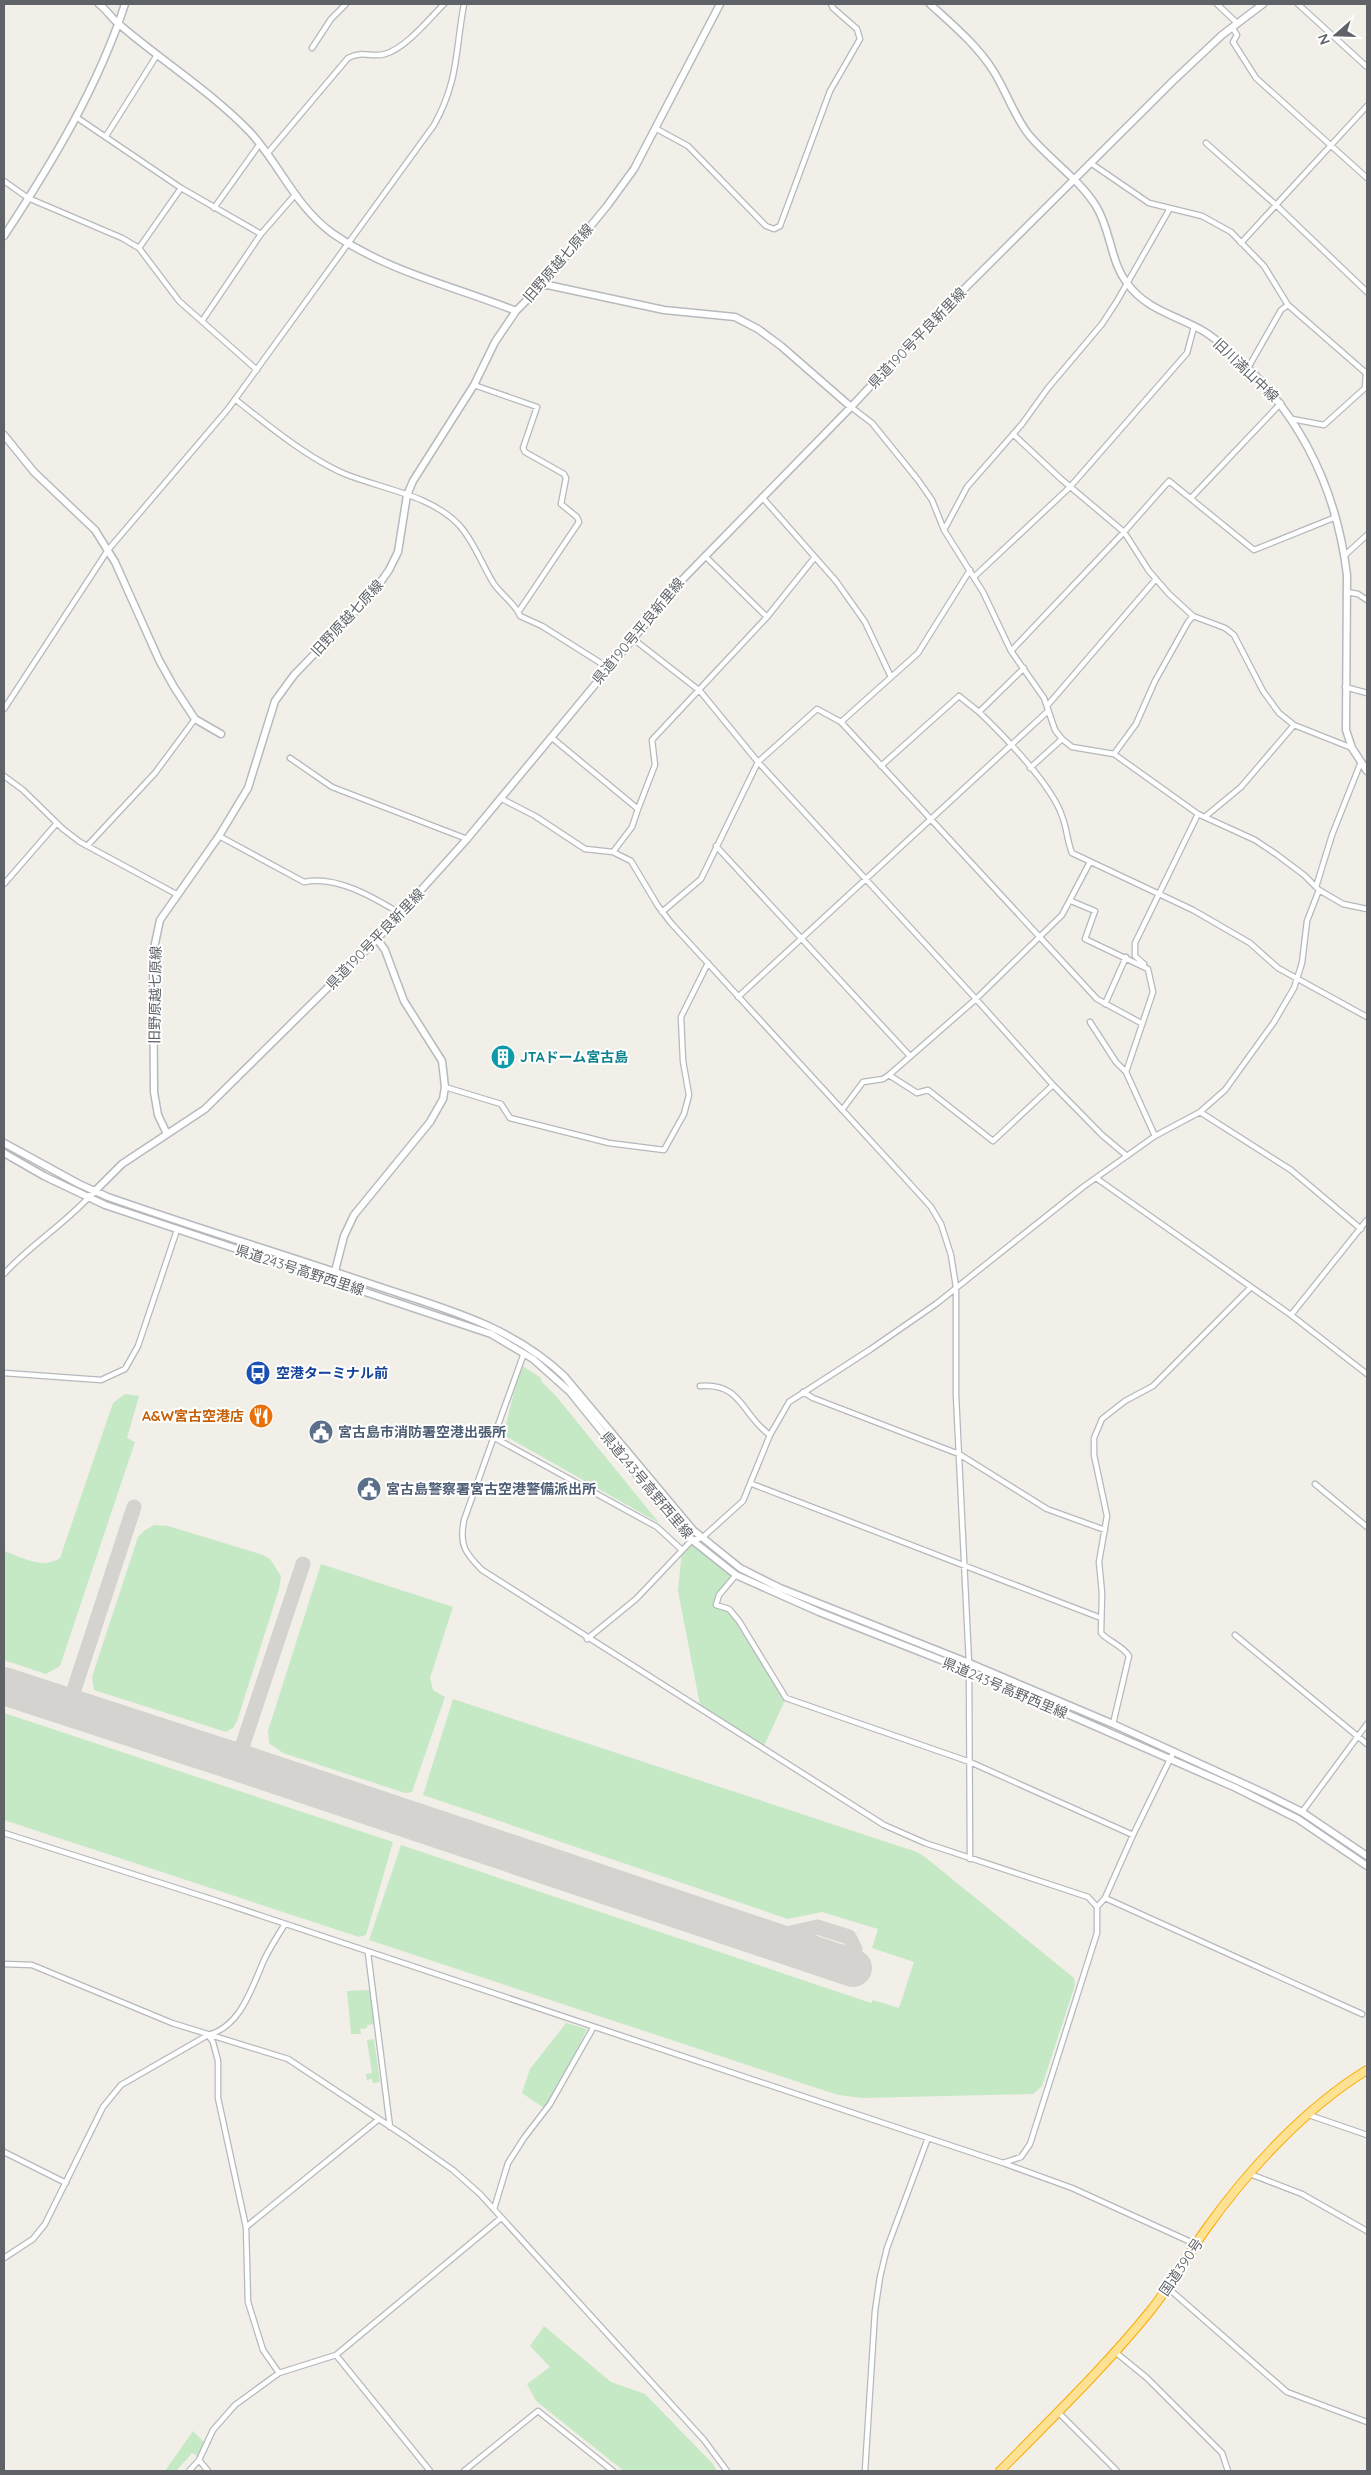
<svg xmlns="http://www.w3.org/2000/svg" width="1371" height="2475" viewBox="0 0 1371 2475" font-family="Quicksand,'Noto Sans JP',sans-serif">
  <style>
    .green { fill: #c5e8c5 }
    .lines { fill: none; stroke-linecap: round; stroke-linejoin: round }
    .taxiway { stroke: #d4d3d0; stroke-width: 15 }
    .runway { stroke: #d4d3d0; stroke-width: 38 }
    .street-casing { stroke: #b5b8bc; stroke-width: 7 }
    .secondary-casing { stroke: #b6babf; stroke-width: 9 }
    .highway-casing { stroke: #f9ab00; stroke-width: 10 }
    .street { stroke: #fff; stroke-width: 4.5 }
    .secondary { stroke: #fff; stroke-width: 6 }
    .highway { stroke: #fde293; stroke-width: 8 }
    .labels { text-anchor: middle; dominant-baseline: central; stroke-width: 4; stroke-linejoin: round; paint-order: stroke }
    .street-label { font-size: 14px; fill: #5f6368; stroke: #fff }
    .culture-label { font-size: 14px; font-weight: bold; fill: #0d838f; stroke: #fff; text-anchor: start }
    .transit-label { font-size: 14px; font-weight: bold; fill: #164399; stroke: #fff; text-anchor: start }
    .food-label { font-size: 14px; font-weight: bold; fill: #c56008; stroke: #fff; text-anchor: end }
    .service-label { font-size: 14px; font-weight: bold; fill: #4e5e75; stroke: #fff; text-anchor: start }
  </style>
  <rect width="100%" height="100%" fill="#f1efe8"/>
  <path class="green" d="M 521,1365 L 541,1378 L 541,1381 L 556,1396 L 659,1523 L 507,1437 L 504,1432 Z
    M 125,1394 L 139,1396 L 127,1438 L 135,1442 L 60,1666 L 46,1674 L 4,1660 L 4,1551 C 22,1557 42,1570 60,1558 L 113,1403 Z
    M 154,1525 L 168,1526 L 263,1555 L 270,1559 L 281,1576 L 279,1589 L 237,1721 L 233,1728 L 226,1732 L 94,1690 L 92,1677 L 138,1537 L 145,1530 Z
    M 692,1540 L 736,1575 L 719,1595 L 717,1605 L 729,1609 L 786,1698 L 763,1748 L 701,1710 L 678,1591 L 682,1550 Z
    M 321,1564 L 453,1607 L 430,1678 L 433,1690 L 445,1697 L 412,1792 L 405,1793 L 283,1753 L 269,1743 L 268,1731 Z
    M 453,1699 L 917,1852 L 925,1857 L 1074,1978 L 1075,1985 L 1042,2086 L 1033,2094 L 863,2098 L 838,2095 L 369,1940 L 401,1845 L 871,2003 L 873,2000 L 899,2008 L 914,1962 L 872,1948 L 878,1929 L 822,1912 L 788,1919 L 423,1795 Z
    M 4,1713 L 393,1842 L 366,1935 L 359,1937 L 4,1820 Z
    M 371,1990 L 374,2024 L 367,2025 L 367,2028 L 360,2029 L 361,2034 L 351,2034 L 347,1991 Z
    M 566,2023 L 587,2029 L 566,2073 L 544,2108 L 522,2093 L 530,2069 Z
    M 374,2039 L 380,2082 L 373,2083 L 372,2079 L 367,2080 L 366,2074 L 372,2073 L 367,2040 Z
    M 544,2326 L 611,2382 L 645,2394 L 713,2464 L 717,2471 L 624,2471 L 536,2401 L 527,2384 L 550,2367 L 530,2346 Z
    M 193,2431 L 205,2443 L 197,2456 L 192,2453 L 176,2471 L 165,2471 Z"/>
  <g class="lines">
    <path class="taxiway" d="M 68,1708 L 134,1507
      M 237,1762 L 303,1564
      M 765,1939 L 817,1927 L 849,1937 L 855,1949 L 852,1960 L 838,1963"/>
    <path class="runway" d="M 4,1686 L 237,1762 L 853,1968"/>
    <defs>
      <path id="street" d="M 1217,4 L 1237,23
        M 1298,4 L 1367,67
        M 1232,27 L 1237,35 L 1233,42 L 1256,78 L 1367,178
        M 312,48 L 331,19 L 346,4
        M 76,117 L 181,188 L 261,234
        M 655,128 L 688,146 L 766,226 L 774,229 L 780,226 L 830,91 L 860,39 L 857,29 L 833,8 L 831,4
        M 106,136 L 157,55
        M 1206,143 L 1276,205 L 1367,292
        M 267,154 L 348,58 C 363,50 372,58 385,54 C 406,48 429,19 444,4
        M 1092,164 L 1149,203 L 1202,216 L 1231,232 L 1264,266 L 1288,305 L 1366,373 L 1367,371
        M 4,181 L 28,198 L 122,238 L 139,248 L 179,301 L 257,370
        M 214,208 L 259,145
        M 1241,243 L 1367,106
        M 139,248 L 181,188
        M 202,321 L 261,234 L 294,196
        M 1248,368 L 1281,310 L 1288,305
        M 474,385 L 537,407 L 523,448 L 525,452 L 564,474 L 566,478 L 561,504 L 577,517 L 579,522 L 519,611
        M 235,399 C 266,424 309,459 345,474 C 382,489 431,495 459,525 C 474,541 482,565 494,584 C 500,593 518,607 520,616 L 542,626 L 607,667
        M 851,407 L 872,423 L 918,480 L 932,500 L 944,530 L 983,592 L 1011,651 L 1044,698 L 1055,730 L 1062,739 L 1072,747 L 1114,754 L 1198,814 L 1255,840 L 1276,854 L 1304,875 L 1319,890 L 1343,904 L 1367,909
        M 1292,419 L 1324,425 L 1365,388 L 1366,373
        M 1013,434 L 1061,479 L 1124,532 L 1149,571 L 1169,594 L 1193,616 L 1225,628 L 1234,635 L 1263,691 L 1279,713 L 1294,725 L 1352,748
        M 762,497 L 836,581 L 865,622 L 891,677
        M 1191,498 L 1281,403
        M 944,530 L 967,487 L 1022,424 L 1048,388 L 1102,324 L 1117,301 L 1169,210
        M 705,556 L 767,617
        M 1344,556 L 1367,535
        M 975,576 L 1070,487 L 1187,353 L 1194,327
        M 1346,592 L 1358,594 L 1367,600
        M 632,638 L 700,691 L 758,762 L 976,999 L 1053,1085 L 1102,1135 L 1127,1156
        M 1011,651 L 1124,532 L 1169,481 L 1254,550 L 1336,517
        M 1024,668 L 979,712 C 1003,735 1052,785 1062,816 C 1067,828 1067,841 1072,853 L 1193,910 L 1250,943 L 1278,968 L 1367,1017
        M 1345,687 L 1367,693
        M 1047,706 L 1156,579
        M 4,709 L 108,550 L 228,409 L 434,125 C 459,80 455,52 464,4
        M 841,722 L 918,653 L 970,570
        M 551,737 L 638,809 L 632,827 L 613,852
        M 1114,754 L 1136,724 L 1155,681 L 1188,622 L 1193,616
        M 290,758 L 332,787 L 467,839
        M 881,766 L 959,696 L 979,712
        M 1030,768 L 1062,739
        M 4,776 L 23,790 L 63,829 L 80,842 L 178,895
        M 500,798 L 535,816 L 585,849 L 613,852 L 631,861 L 658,906 L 671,923 L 902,1175 L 931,1207 L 941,1224 L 951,1255 L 956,1287 L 956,1395 L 969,1663 L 970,1859
        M 638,809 L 655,765 L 652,740 L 767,617 L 815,557
        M 1206,816 L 1241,787 L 1294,725
        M 219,836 L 304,882 C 336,875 373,897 401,914
        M 88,845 L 155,773 L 195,719
        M 716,846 L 909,1055
        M 4,884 L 57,823
        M 1316,887 L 1332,835 L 1361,762
        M 1071,901 L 1095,911 L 1085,939 L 1148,969 L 1153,992 L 1126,1072
        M 662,912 L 701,879 L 758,762 L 817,709 L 841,722 L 1097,999 L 1141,1023
        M 1144,964 L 1135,956 L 1135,943 L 1198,814
        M 738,997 L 1048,711
        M 1105,1004 L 1126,957
        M 1090,1022 L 1116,1062 L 1126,1072 L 1155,1136
        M 889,1075 L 917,1093 L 928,1090 L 993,1141 L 1053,1085
        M 445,1087 L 501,1104 L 510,1118 L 609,1143 L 664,1150 L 684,1114 L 689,1095 L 683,1061 L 681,1017 L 708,963
        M 842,1110 L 863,1082 L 883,1079 L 889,1075 L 976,999 L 1062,915 L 1090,862
        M 1200,1112 L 1291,1170 L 1361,1229
        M 1096,1178 L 1291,1315 L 1367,1374
        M 4,1274 C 29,1246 62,1226 88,1198
        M 1291,1315 L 1367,1220
        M 524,1353 L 464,1520 C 459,1545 465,1553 482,1570 L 884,1825 L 925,1843 L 1088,1897 L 1097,1907 L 1097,1933 L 1030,2144 L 1021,2157 L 1003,2163
        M 4,1373 L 101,1380 L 125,1369 L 138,1346 L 177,1230
        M 700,1386 C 742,1382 742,1416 770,1435
        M 803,1392 L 813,1398 L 959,1454 L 1047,1509 L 1105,1530
        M 493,1437 L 657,1527 L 682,1550
        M 752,1484 L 1101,1618
        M 1315,1484 L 1367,1527
        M 736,1575 L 719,1595 L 716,1605 L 729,1609 L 739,1621 L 786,1698 L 970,1762 L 1133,1835
        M 1235,1635 L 1367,1744
        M 587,1639 L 636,1599 L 692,1540 L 702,1538 L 743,1501 L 770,1435 L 789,1402 L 871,1349 L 936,1304 L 1083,1187 L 1155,1136 L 1200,1112 L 1225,1090 L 1274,1022 L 1294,988 L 1302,963 L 1307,921 L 1319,890
        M 1113,1724 L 1129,1656 C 1122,1645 1109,1642 1101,1633 L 1102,1593 L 1099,1562 L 1107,1516 L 1094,1455 L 1094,1438 L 1102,1419 L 1125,1401 L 1153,1386 L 1251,1287
        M 1302,1812 L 1367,1724
        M 4,1833 L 214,1900 L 1003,2163 L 1072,2188 L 1193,2243 L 1197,2242
        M 1105,1898 L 1362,2014
        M 1097,1907 L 1105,1898 L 1133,1835 L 1174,1751
        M 368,1953 L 390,2127
        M 4,1964 L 32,1965 L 172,2023 L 288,2059 L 406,2137 L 453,2170 L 480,2194 L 704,2440 L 727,2471
        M 208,2035 L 213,2042 L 218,2061 L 218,2098 L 246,2227 L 248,2302 L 263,2350 L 279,2373
        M 1309,2115 L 1367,2135
        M 4,2152 L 66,2183
        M 1250,2174 L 1302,2194 L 1367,2231
        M 494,2209 L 508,2163 L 524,2138 L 550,2104 L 593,2028
        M 246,2227 L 379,2119
        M 4,2258 L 33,2239 L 45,2224 L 103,2107 L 121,2085 L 208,2035 C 242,2026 252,1986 265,1958 C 271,1946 278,1935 285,1924
        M 1168,2288 L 1287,2392 L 1367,2422
        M 1114,2351 L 1147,2378 L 1222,2453 L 1228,2471
        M 336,2355 L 430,2471
        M 1058,2412 L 1117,2471
        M 199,2460 L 208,2471
        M 189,2471 L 199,2460 L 213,2430 L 235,2405 L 279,2373 L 336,2355 L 501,2218
        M 464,2471 L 538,2411 L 613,2471
        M 865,2471 L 875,2311 L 880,2277 L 887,2248 L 928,2138"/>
      <path id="secondary" d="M 99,4 C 107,10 112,19 120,25 C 162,61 210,91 249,131 C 279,163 295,206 332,233 C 388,272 454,286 516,311
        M 930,4 C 953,25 978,46 994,72 C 1007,93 1014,116 1029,135 C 1050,160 1079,179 1096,206 C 1111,230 1110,261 1127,283 C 1147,311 1177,315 1205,332 C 1219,341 1231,352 1243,363 C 1303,420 1337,493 1347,575 L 1346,730 L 1352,748 L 1367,771
        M 4,236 C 52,163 98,87 125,4
        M 543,284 L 664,310 L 735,317 L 758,329 L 781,346 L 851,407
        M 4,435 L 34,472 L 95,530 L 115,562 L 159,660 L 174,687 L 195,719 L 221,734
        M 167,1134 L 158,1115 L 154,1092 L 153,953 L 160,920 L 219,836 L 248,788 L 275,701 L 294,675 L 373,593 L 389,570 L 398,552 L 407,495 L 413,481 L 474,385 L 495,342 L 516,311 L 543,284 L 607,206 L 634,169 L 720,4
        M 4,1143 L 79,1184 L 108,1197 C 196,1228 286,1255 374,1285 C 442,1308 511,1325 564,1376 L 693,1530 L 740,1568 L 780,1588 L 969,1663 L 1113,1724 L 1264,1793 L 1302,1812 L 1367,1856
        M 4,1153 L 44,1176 L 105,1205 L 491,1334 L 533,1359 L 570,1392 L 672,1518 L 692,1540 L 736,1575 L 819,1612 L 969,1671 L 1236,1788 L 1298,1819 L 1367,1866
        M 88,1198 L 122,1164 L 205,1109 L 377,939 L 467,839 L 680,582 L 851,407 L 920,333 L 1173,81 L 1222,35 L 1263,4
        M 335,1271 L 344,1236 L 354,1215 L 430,1122 L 443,1099 L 445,1087 L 442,1061 L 404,1001 L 385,950 L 377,939"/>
      <path id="highway" d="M 1000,2471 C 1051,2419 1105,2367 1151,2310 C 1171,2285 1187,2256 1206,2229 C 1248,2170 1305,2108 1367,2070"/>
    </defs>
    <use href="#street" class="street-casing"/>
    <use href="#secondary" class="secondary-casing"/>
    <use href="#highway" class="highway-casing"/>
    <use href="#street" class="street"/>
    <use href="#secondary" class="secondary"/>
    <use href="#highway" class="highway"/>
  </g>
  <defs>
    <symbol id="building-disc" viewBox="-11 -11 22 22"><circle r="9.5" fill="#0f9aa8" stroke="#fff"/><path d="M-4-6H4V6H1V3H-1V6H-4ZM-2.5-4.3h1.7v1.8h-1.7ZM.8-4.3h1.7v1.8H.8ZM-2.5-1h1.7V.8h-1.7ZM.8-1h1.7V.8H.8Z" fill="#fff"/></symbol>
    <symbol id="bus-disc" viewBox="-11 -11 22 22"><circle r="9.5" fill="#1a4fb4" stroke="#fff"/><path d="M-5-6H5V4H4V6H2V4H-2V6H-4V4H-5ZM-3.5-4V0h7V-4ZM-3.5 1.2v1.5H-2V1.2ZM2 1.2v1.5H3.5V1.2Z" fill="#fff"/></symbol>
    <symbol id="restaurant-disc" viewBox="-11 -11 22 22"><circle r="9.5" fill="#e8710a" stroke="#fff"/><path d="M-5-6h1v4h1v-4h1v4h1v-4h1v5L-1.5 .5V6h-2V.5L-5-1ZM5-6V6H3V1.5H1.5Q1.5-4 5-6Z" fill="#fff"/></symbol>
    <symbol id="civic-disc" viewBox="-11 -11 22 22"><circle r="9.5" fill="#5c6f8a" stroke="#fff"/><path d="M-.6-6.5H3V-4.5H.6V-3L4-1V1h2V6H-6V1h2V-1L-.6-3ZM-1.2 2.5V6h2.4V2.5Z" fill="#fff"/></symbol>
  </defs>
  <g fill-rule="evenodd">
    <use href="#building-disc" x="489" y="1043" width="28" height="28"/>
    <use href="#bus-disc" x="244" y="1359" width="28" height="28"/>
    <use href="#restaurant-disc" x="247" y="1402" width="28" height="28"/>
    <use href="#civic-disc" x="307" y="1418" width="28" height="28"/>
    <use href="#civic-disc" x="355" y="1475" width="28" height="28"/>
  </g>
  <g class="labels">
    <g class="street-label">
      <text transform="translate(558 263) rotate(-49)">旧野原越七原線</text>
      <text transform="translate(917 338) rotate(-46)">県道190号平良新里線</text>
      <text transform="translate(1246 370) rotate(44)">旧川満山中線</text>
      <text transform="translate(347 618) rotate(-47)">旧野原越七原線</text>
      <text transform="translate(638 631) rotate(-50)">県道190号平良新里線</text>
      <text transform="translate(375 939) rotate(-46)">県道190号平良新里線</text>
      <text transform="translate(155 995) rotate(-89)">旧野原越七原線</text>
      <text transform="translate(300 1270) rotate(18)">県道243号高野西里線</text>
      <text transform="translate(647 1485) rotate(50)">県道243号高野西里線</text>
      <text transform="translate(1005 1688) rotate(23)">県道243号高野西里線</text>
      <text transform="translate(1181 2267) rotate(-56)">国道390号</text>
    </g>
    <g class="culture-label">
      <text x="520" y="1057">JTAドーム宮古島</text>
    </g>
    <g class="transit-label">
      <text x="276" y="1373">空港ターミナル前</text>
    </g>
    <g class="food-label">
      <text x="244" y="1416">A&amp;W宮古空港店</text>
    </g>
    <g class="service-label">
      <text x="338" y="1432">宮古島市消防署空港出張所</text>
      <text x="386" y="1489">宮古島警察署宮古空港警備派出所</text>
    </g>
  </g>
  <rect width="1371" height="2475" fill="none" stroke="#5f6368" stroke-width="10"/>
  <g transform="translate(1336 35) rotate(250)" stroke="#ffffff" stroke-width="4" paint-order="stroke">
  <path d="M0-4L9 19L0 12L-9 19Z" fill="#5f6368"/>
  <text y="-8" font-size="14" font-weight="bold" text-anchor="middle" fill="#5f6368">N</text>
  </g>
</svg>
